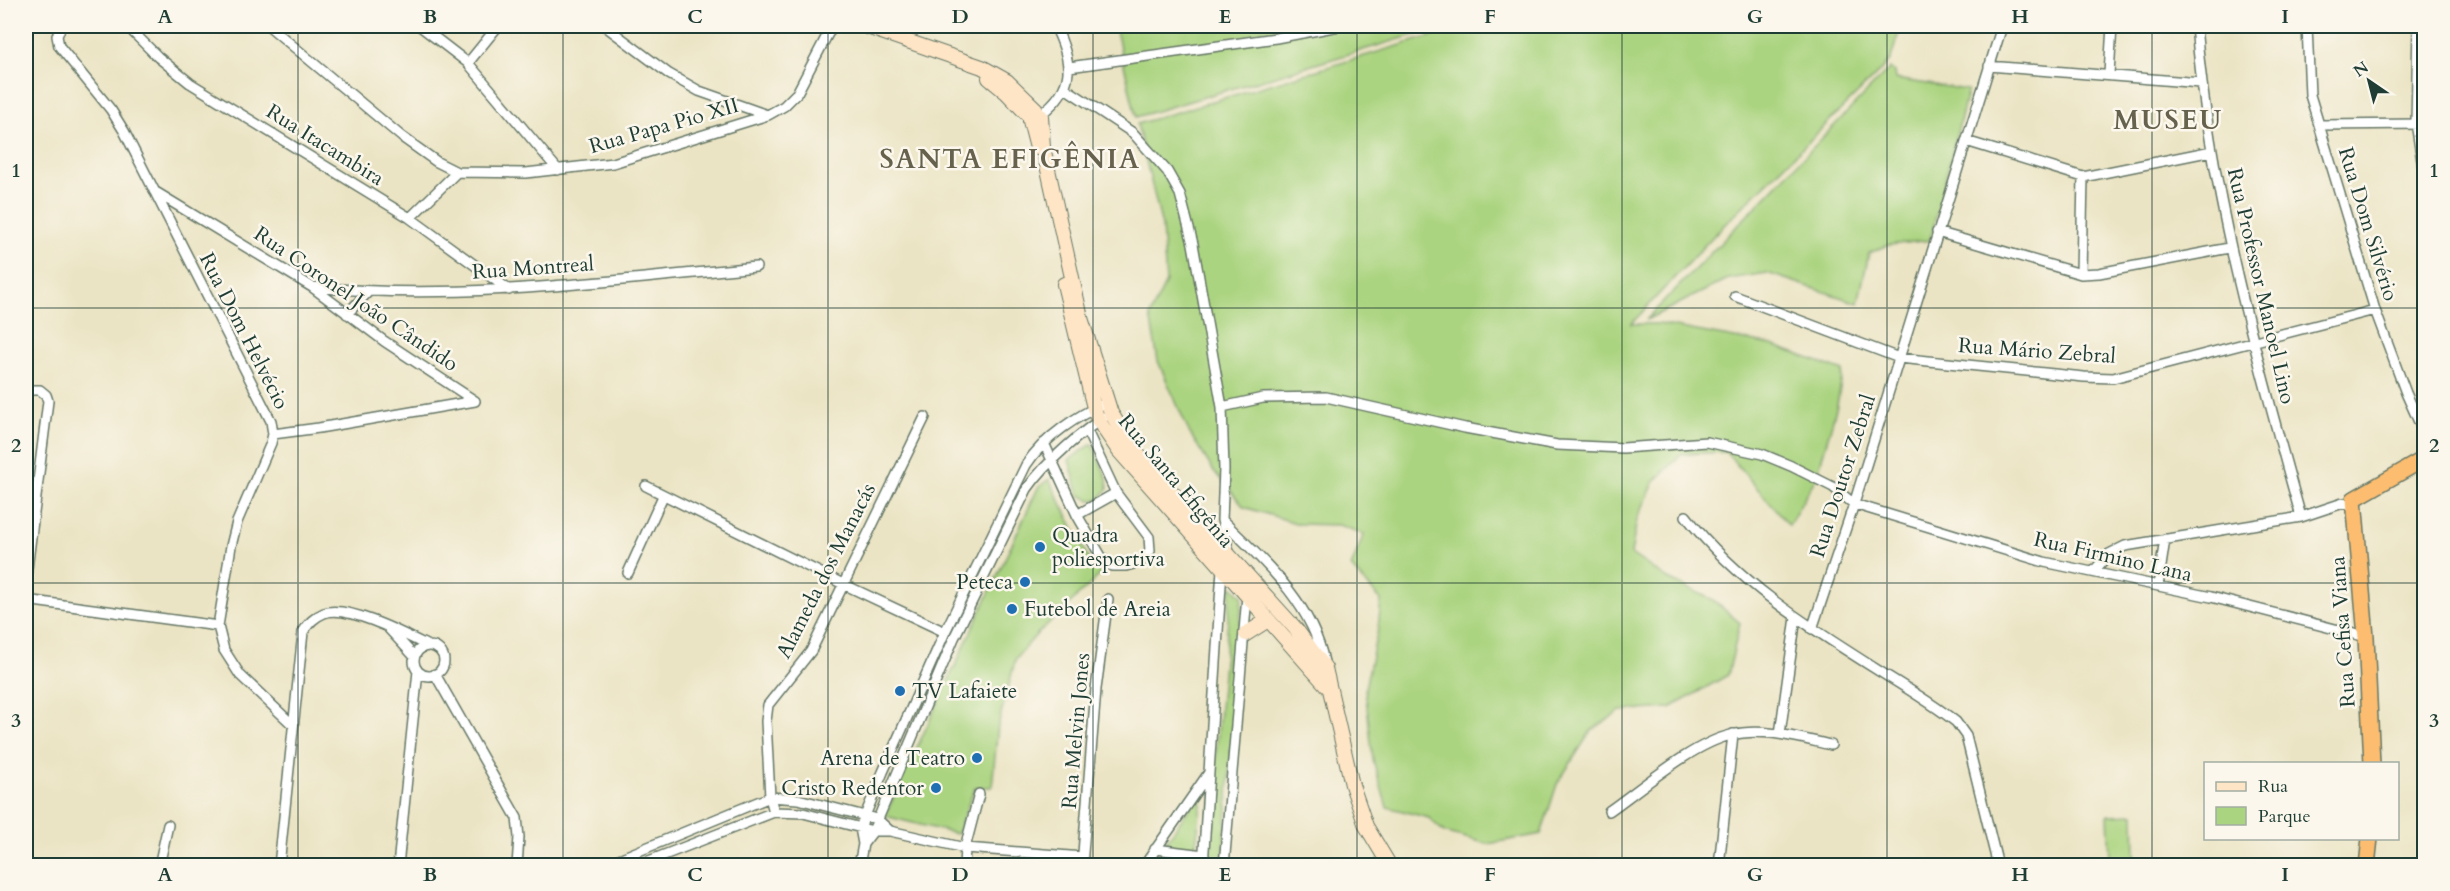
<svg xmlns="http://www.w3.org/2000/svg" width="2450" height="891" viewBox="0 0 2450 891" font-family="Cardo,serif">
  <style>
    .green { fill: #abd480; stroke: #65885a; stroke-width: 1.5 }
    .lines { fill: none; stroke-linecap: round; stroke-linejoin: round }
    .minor-casing { stroke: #676; stroke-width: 12 }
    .secondary-casing { stroke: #676; stroke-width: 16 }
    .trunk-casing { stroke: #676; stroke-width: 18 }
    .minor { stroke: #fff; stroke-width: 9 }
    .secondary { stroke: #fee5c5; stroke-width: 14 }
    .trunk { stroke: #fcbd6f; stroke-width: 15 }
    .grid { fill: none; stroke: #1f3d34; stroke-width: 1.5; stroke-opacity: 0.55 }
    .poi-dot { fill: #1f6fb2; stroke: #fbf7ec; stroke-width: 2 }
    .labels { text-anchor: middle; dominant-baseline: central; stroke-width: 5; stroke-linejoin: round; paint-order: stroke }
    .street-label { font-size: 21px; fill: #1f3d34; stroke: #fbf7ec }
    .poi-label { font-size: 21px; fill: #1f3d34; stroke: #fbf7ec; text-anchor: start }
    .district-label { font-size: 27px; font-weight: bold; letter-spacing: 1.5px; fill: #66624d; stroke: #fbf7ec }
    .neatline { fill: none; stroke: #1f3d34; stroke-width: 2 }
    .grid-label { font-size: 20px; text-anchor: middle; font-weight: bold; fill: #1f3d34 }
  </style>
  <rect width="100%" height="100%" fill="#fbf7ec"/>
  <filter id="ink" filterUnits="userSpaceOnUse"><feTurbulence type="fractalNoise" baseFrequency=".0167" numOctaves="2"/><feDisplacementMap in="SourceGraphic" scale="12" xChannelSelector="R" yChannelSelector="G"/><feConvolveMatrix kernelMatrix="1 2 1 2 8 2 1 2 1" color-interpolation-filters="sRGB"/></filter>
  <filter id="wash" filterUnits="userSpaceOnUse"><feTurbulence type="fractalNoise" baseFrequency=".008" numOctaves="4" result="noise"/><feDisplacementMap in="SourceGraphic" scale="24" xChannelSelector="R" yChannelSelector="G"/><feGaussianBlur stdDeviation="1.35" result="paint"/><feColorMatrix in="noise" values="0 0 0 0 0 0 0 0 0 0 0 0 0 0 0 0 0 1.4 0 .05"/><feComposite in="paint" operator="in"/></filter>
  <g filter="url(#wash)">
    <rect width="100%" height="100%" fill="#ebe4c4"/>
    <path class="green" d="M 1115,26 L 1444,26 L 1136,117 Z
      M 1465,26 L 1901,26 L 1890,61 L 1717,232 L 1631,324 L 1659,324 L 1772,345 L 1843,371 L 1837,405 L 1817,476 L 1789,525 L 1726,452 L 1682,454 L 1655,481 L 1637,519 L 1631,554 L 1668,579 L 1713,600 L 1740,623 L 1728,675 L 1670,708 L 1620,711 L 1591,731 L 1557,784 L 1541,834 L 1488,844 L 1444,832 L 1429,818 L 1387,807 L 1373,760 L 1365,688 L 1378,629 L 1381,600 L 1351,567 L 1364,534 L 1339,525 L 1299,524 L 1244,507 L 1213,470 L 1190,434 L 1158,361 L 1150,315 L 1166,282 L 1162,226 L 1137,124 Z
      M 1890,68 L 1894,72 L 1895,79 L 1968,90 L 1930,240 L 1889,245 L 1869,253 L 1858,303 L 1767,273 L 1728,279 L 1646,320 Z
      M 1092,444 L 1107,478 L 1108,489 L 1098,500 L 1091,500 L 1079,495 L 1069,460 Z
      M 1049,479 L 1090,561 L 1101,574 L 1037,634 L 1016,658 L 998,725 L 992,787 L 975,787 L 957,834 L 885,816 L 1038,488 Z
      M 1231,585 L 1242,596 L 1223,865 L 1206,866 Z
      M 1203,789 L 1195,852 L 1165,843 Z
      M 2134,814 L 2135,858 L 2110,859 L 2108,815 Z"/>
  </g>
  <g filter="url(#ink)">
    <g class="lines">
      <defs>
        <path id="minor" d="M 61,26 L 57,36 L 59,46 L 111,110 L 124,131 L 271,421 L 273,434 L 271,443 L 237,522 L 231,546 L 218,626 L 224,650 L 240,675 L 293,725
          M 127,26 L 158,57 L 190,83 L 410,218 L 509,290
          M 269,26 L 402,137 L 437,162 L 457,172 L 526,173 L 613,163 L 768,115 L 784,106 L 797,93 L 832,26
          M 420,26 L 468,63 L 558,170
          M 605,26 L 669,74 L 699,91 L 767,115
          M 2196,26 C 2210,194 2256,355 2301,517
          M 2307,26 L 2310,95 L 2375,310 L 2406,393 L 2424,433
          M 2418,26 L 2416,123 L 2424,174
          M 468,63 L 498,26
          M 1989,66 L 2201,83
          M 1069,67 L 1276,38 L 1339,26
          M 2109,74 L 2112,26
          M 1065,88 L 1133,133 L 1167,171 L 1180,194 L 1193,244 L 1222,407 L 1224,469 L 1222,520 L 1229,552
          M 1041,114 C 1076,87 1073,63 1055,26
          M 2319,125 L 2424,124
          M 1966,141 L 2083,177 L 2212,151
          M 154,191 L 312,287 L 384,341 L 475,401
          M 410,218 L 457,172
          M 1937,232 L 2081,274 L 2099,273 L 2229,248
          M 2081,274 L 2083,177
          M 312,287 C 460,301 608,281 756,267
          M 1735,296 L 1899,358 L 2084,377 L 2113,378 L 2375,310
          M 347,314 L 368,292
          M 26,390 L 40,390 L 46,395 L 48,401 L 26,577
          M 1222,407 L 1263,398 L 1326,397 L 1465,428 L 1557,445 L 1623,448 L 1707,442 L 1762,454 L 1791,466 L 1833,487 L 1854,504 L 2044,562 L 2211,597 L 2366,637
          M 273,434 L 319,428 L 475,401
          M 1044,443 L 1077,515 L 1102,558 L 1112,566 L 1126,566 L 1141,562 L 1150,551 L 1149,537 L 1116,493 L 1087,431
          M 646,486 L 843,584 L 945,632
          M 1077,515 L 1116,493
          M 1686,516 C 1737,582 1809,627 1879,671 C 1905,687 1932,703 1956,722 L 1966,736 L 1998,866
          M 1222,520 C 1264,561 1312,603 1324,662
          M 2093,572 L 2109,554 L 2125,546 L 2301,517 L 2343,503 L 2354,507
          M 628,573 L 663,496
          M 2158,586 L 2165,539
          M 26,600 L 218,626
          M 389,629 L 414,656
          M 1812,629 L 1854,504 L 2002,26
          M414 661a15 15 0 1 1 30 0a15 15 0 1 1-30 0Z
          M 435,674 L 517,818 L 519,837 L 517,866
          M 1780,734 L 1796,617
          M 1609,811 C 1642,788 1692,744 1731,735 C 1763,727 1799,738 1831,745
          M 774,812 L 770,797 L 766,721 L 768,705 L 811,651 L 925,417
          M 863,844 L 873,831 L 954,638 L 1027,489 C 1045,463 1084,429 1111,413
          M 1155,849 L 1204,855
          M 159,866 L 168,825
          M 279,866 L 303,632 C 309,623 314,617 324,613 C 347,604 406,635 428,646
          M 398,866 L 418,671
          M 602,866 L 770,797 L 798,799 L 877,819 L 890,831
          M 636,866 L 774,812 L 803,813 L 873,831 L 890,831 L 965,848 L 1083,857
          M 859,866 L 863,844 L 860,828 L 883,772 L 945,632 L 1026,465 C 1044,437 1078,415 1108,402
          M 964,866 L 965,848 L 979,794
          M 1082,866 L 1096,689 L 1108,599
          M 1144,866 L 1208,774
          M 1203,866 L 1222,569
          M 1224,866 L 1247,596
          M 1719,866 L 1733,734"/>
        <path id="secondary" d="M 864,26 L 982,67 L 1007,81 L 1036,109
          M 989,78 L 1006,92 L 1027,114
          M 1041,116 L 1043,147 L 1081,318 L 1111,413 L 1133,449 L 1295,628 L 1325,668 L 1352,785 L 1366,826 L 1390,866
          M 1030,121 L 1037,148
          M 1064,284 L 1094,408 L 1098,420 L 1119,451 L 1327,686
          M 1246,634 L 1268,620"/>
        <path id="trunk" d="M 2372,764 L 2366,637 L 2354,499 L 2424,459
          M 2367,866 L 2370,838"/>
      </defs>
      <use href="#minor" class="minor-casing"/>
      <use href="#secondary" class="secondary-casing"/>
      <use href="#trunk" class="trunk-casing"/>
      <use href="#minor" class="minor"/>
      <use href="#secondary" class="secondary"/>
      <use href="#trunk" class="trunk"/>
    </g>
  </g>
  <path class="grid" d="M 298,26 L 298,866M 563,26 L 563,866M 828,26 L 828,866M 1093,26 L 1093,866M 1357,26 L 1357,866M 1622,26 L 1622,866M 1887,26 L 1887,866M 2152,26 L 2152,866M 26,308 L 2424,308M 26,583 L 2424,583"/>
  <g class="poi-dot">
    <circle cx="1040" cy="547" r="6"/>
    <circle cx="1025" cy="582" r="6"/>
    <circle cx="1012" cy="609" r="6"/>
    <circle cx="900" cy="691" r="6"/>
    <circle cx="977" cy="758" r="6"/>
    <circle cx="936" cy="788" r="6"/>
  </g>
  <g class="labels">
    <g class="street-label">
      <text transform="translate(664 126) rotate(-16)">Rua Papa Pio XII</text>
      <text transform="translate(325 145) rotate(32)">Rua Itacambira</text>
      <text transform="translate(2368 224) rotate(73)">Rua Dom Silvério</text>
      <text transform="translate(533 268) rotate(-4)">Rua Montreal</text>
      <text transform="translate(2261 286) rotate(77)">Rua Professor Manoel Lino</text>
      <text transform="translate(356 299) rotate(34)">Rua Coronel João Cândido</text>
      <text transform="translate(244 331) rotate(63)">Rua Dom Helvécio</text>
      <text transform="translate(2037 351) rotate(4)">Rua Mário Zebral</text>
      <text transform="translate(1843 476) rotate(-72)">Rua Doutor Zebral</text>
      <text transform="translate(1176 481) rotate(50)">Rua Santa Efigênia</text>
      <text transform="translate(2113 557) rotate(13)">Rua Firmino Lana</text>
      <text transform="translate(826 571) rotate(-63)">Alameda dos Manacás</text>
      <text transform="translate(2343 632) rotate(-94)">Rua Cefisa Viana</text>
      <text transform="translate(1076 731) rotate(-85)">Rua Melvin Jones</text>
    </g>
    <g class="poi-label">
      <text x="1052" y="535">Quadra<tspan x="1052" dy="24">poliesportiva</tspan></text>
      <text x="1013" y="582" text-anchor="end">Peteca</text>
      <text x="1024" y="609">Futebol de Areia</text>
      <text x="912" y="691">TV Lafaiete</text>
      <text x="965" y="758" text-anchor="end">Arena de Teatro</text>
      <text x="924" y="788" text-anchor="end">Cristo Redentor</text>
    </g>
    <g class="district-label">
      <text x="2168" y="120">MUSEU</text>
      <text x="1010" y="159">SANTA EFIGÊNIA</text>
    </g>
  </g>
  <rect width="2450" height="891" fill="none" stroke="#fbf7ec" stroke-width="66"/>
  <rect x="2204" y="762" width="195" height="78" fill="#fbf7ec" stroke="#a3ada2" stroke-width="1.5"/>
  <rect x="2216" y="782" width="30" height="9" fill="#fee5c5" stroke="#a3ada2" stroke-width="1.5"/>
  <text x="2258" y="792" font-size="18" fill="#1f3d34">Rua</text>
  <rect x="2216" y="807" width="30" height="18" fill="#abd480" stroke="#a3ada2" stroke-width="1.5"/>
  <text x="2258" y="822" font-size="18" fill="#1f3d34">Parque</text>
  <g transform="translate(2369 81) rotate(325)" stroke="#fbf7ec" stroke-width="4.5" paint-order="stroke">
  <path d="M0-4.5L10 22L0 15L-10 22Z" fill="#1f3d34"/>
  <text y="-9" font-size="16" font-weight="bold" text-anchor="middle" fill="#1f3d34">N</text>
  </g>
  <rect x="33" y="33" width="2384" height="825" class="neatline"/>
  <g class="grid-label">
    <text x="165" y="23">A</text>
    <text x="430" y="23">B</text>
    <text x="695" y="23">C</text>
    <text x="960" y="23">D</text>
    <text x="1225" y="23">E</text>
    <text x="1490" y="23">F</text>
    <text x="1755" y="23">G</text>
    <text x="2020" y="23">H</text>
    <text x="2285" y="23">I</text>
    <text x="16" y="177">1</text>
    <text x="2434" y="177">1</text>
    <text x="16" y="452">2</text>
    <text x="2434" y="452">2</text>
    <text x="16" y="727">3</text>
    <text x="2434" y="727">3</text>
    <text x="165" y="881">A</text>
    <text x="430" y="881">B</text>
    <text x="695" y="881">C</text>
    <text x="960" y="881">D</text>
    <text x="1225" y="881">E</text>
    <text x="1490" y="881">F</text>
    <text x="1755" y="881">G</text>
    <text x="2020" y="881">H</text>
    <text x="2285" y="881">I</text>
  </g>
</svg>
